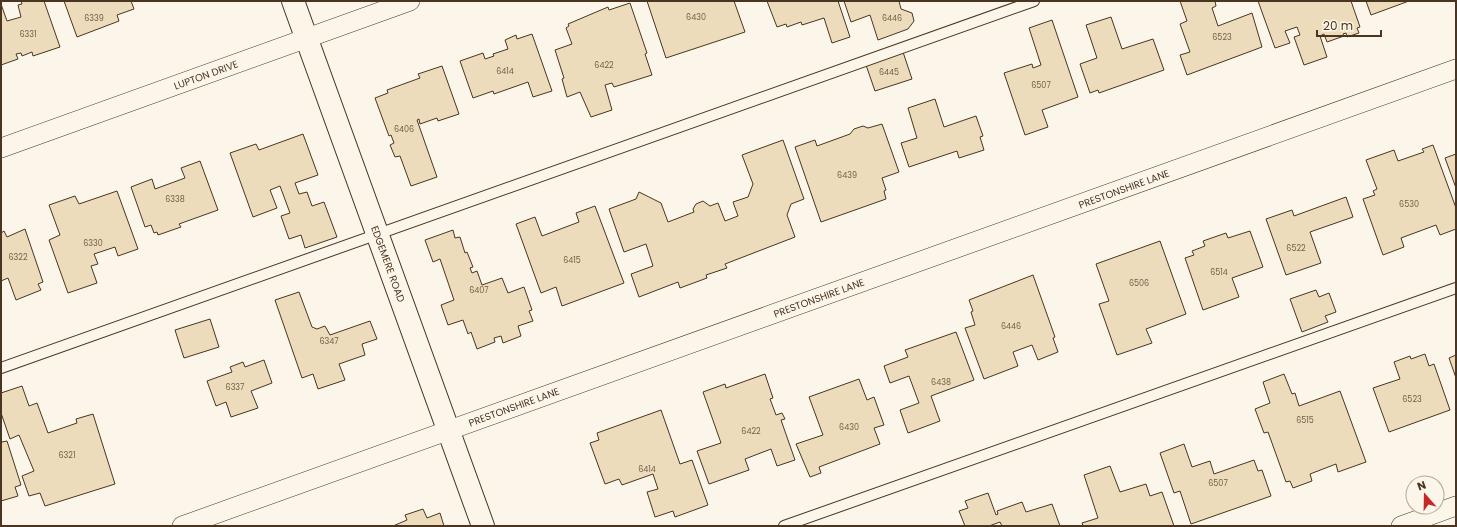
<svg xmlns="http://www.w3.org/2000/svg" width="1457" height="527" viewBox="0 0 1457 527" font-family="Poppins,sans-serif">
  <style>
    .building { fill: #ecdcbc; stroke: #4a3520 }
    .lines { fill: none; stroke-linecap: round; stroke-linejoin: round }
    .service-casing { stroke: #4a3520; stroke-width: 12 }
    .minor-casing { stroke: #4a3520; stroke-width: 20 }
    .tertiary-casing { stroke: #4a3520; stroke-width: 24 }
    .service { stroke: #fbf6e9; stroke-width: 10 }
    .minor { stroke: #fbf6e9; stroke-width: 19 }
    .tertiary { stroke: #fbf6e9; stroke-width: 22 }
    .labels { text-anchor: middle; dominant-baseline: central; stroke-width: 3; stroke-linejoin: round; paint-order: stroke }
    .number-label { font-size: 8px; fill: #725f47 }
    .street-label { font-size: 10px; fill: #4a3520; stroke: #fbf6e9 }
  </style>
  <rect width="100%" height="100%" fill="#fbf6e9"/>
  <path class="building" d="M 21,1 L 44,1 L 60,47 L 33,56 L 32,52 L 22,56 L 21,53 L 16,54 L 18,59 L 1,65 L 1,4 L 7,21 L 21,17 L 18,5 L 22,4 Z
    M 64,1 L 131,1 L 134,9 L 117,15 L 119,21 L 77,37 Z
    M 647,1 L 734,1 L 745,32 L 666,58 Z
    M 767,1 L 838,1 L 850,37 L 832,43 L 824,18 L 802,25 L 801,22 L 787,27 L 786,24 L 777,27 Z
    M 844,1 L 899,1 L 901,9 L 912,13 L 914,21 L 908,29 L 878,40 L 870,15 L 851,22 Z
    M 1180,1 L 1215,1 L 1216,6 L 1212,8 L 1218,26 L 1252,13 L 1262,47 L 1187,75 L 1180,55 L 1190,52 L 1180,24 L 1187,21 Z
    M 1258,1 L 1351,1 L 1360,27 L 1357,28 L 1359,33 L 1347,37 L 1346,33 L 1343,34 L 1344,36 L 1327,42 L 1324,34 L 1320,36 L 1327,57 L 1304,65 L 1294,37 L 1300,35 L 1297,27 L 1285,31 L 1290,43 L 1275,48 Z
    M 1366,1 L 1409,1 L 1371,15 Z
    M 630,3 L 647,53 L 645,54 L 652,75 L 614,87 L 612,83 L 605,85 L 612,110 L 591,117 L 580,92 L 567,97 L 562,79 L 564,78 L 555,50 L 572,44 L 566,28 L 569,26 L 568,24 L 608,7 L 609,10 Z
    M 1111,17 L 1122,49 L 1153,39 L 1164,70 L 1099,93 L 1098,90 L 1090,93 L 1080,64 L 1097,58 L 1086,25 Z
    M 1052,20 L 1078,97 L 1042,110 L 1048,127 L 1025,135 L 1004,73 L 1032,64 L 1033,68 L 1041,65 L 1029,28 Z
    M 532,34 L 552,91 L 533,97 L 528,82 L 494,94 L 493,91 L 473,98 L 460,61 L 483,53 L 485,59 L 494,56 L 493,54 L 508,49 L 505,40 L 516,35 L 517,39 Z
    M 903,52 L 912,79 L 875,91 L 866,65 Z
    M 442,66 L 459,114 L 438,121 L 437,118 L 420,124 L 419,119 L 417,120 L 437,177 L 411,186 L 400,156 L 395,157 L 390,145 L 394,143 L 391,135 L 389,136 L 375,98 L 388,93 L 387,90 L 420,78 L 418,74 Z
    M 935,99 L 944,127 L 976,116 L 983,136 L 980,137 L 984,150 L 959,158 L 957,151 L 909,167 L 901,143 L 917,138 L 908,108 Z
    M 882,124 L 899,172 L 882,178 L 886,190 L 884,191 L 886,199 L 821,222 L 795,147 L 815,140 L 817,146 L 850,134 L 854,129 L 863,126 L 868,128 Z
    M 303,134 L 318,175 L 295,183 L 299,194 L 307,192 L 312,206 L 324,202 L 337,237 L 305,248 L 301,235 L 289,239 L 281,216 L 290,213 L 280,186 L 270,190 L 277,208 L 253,217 L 230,153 L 256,144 L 259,150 Z
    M 783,140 L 804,199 L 791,204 L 787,215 L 795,237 L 725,264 L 727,268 L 706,275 L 707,278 L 680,288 L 678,282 L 639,297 L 631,274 L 653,266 L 646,244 L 624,252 L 609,209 L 636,199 L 639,192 L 661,203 L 668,222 L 694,212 L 693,209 L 696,204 L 703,201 L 710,206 L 718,203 L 725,221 L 738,216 L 733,202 L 748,197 L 753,184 L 742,155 Z
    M 1433,145 L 1456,208 L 1456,229 L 1440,235 L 1436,225 L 1401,238 L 1404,247 L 1383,255 L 1363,199 L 1375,195 L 1373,191 L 1377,189 L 1366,160 L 1394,150 L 1398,161 L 1424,152 L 1422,149 Z
    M 1456,154 L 1456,188 L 1445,158 Z
    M 200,161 L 218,210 L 179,224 L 181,227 L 158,235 L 157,232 L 154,233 L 151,225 L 145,227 L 131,187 L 152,179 L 155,189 L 185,178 L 181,168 Z
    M 117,191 L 138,249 L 118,256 L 115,247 L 94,254 L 98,264 L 91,266 L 97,283 L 68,293 L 49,240 L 60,235 L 49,205 L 75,196 L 79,204 Z
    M 1346,197 L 1353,217 L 1310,232 L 1321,263 L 1286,275 L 1266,219 L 1292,210 L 1294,216 Z
    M 595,206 L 624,283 L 562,306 L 556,287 L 541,293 L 516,224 L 535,217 L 542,236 L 579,222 L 576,213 Z
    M 25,229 L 43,282 L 38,284 L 41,290 L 16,300 L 8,278 L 1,281 L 1,233 L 4,231 L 7,237 Z
    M 453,230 L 455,238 L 460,237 L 465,253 L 467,252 L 473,267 L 470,268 L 472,273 L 477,271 L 482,285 L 502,278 L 508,293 L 524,287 L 532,310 L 529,311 L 533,321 L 518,326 L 521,336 L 503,343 L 501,336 L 494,338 L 495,342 L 477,349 L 471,332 L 468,334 L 463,320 L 448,325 L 441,305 L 454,300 L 440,259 L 433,262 L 425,240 Z
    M 1250,231 L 1263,267 L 1232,278 L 1239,297 L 1203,310 L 1185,258 L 1194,255 L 1192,251 L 1205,246 L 1203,241 L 1226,233 L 1228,238 Z
    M 1160,241 L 1186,314 L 1146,329 L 1152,343 L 1117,355 L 1099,304 L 1109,301 L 1096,264 Z
    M 1033,275 L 1055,337 L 1053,338 L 1058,352 L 1038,360 L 1032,345 L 1013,352 L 1018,366 L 984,379 L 965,328 L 975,325 L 971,312 L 973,311 L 969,300 Z
    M 1316,290 L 1319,297 L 1329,293 L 1336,312 L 1325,316 L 1328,322 L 1302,332 L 1290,299 Z
    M 299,292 L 312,327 L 317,329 L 325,326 L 330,335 L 370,321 L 377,339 L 362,344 L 365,355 L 339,364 L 345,380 L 318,389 L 313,374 L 302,378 L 275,300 Z
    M 210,319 L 219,347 L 184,358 L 175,330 Z
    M 956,332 L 974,380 L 931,396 L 940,421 L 908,433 L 900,410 L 919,403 L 909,376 L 890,383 L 884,366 L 908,357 L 905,350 Z
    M 1425,354 L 1429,366 L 1434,364 L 1450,410 L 1389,432 L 1373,388 L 1400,379 L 1394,362 L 1410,356 L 1411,359 Z
    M 1456,355 L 1456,378 L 1449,358 Z
    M 264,360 L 272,383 L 251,391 L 258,408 L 231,417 L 226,402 L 216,406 L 207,381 L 232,372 L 230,367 L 243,362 L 245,367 Z
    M 765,374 L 773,398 L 770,399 L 776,415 L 782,413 L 785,419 L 781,420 L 795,460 L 777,466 L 771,449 L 745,459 L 749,470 L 709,484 L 697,451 L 721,443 L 703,392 L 725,384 L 726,388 Z
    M 1284,374 L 1292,394 L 1295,393 L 1299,406 L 1340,391 L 1366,462 L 1338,472 L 1336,464 L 1310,474 L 1312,481 L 1293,488 L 1290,481 L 1286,482 L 1268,432 L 1264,433 L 1255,409 L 1270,403 L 1263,382 Z
    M 859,379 L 867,400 L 874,397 L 884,425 L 874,428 L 880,444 L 819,467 L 821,473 L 810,477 L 796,444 L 823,435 L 809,397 Z
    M 22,386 L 29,406 L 37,403 L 48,433 L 77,423 L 76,419 L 93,414 L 115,484 L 45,506 L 40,493 L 29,496 L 22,476 L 34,471 L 19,435 L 10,439 L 1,413 L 1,393 Z
    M 661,410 L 680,464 L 692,460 L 708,505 L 675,517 L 673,511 L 655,517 L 647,492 L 658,489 L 653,474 L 622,485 L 619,479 L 605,484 L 590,443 L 599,440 L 597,433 Z
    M 1,439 L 2,442 L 7,441 L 21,485 L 15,487 L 18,496 L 1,501 Z
    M 1184,444 L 1192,467 L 1210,461 L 1214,474 L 1254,460 L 1258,471 L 1262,470 L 1271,496 L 1191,524 L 1180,491 L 1174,493 L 1160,453 Z
    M 1110,466 L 1120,492 L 1146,484 L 1150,496 L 1162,492 L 1174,526 L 1083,526 L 1082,523 L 1098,518 L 1084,475 Z
    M 988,493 L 996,515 L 998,514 L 997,511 L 1022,502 L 1026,512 L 1052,504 L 1060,526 L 1002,526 L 1000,522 L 989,526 L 965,526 L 959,511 L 968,508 L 965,501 Z
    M 423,509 L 427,518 L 440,513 L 444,526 L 393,526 L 407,520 L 405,515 Z"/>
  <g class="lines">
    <defs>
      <path id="service" d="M 1,368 L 1034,1
        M 784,526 L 1456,288"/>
      <path id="minor" d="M 1,148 L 410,1
        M 182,526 L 1456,69
        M 1401,526 L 1456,506"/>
      <path id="tertiary" d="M 293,1 L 483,526"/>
    </defs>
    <use href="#service" class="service-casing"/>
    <use href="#minor" class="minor-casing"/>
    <use href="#tertiary" class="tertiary-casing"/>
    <use href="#service" class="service"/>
    <use href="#minor" class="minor"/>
    <use href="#tertiary" class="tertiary"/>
  </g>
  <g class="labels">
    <g class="number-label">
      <text x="696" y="17">6430</text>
      <text x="94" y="18">6339</text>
      <text x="892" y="18">6446</text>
      <text x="28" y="34">6331</text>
      <text x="1222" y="37">6523</text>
      <text x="604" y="65">6422</text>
      <text x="505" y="71">6414</text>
      <text x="889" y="72">6445</text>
      <text x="1041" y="85">6507</text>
      <text x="404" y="129">6406</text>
      <text x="847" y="175">6439</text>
      <text x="175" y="199">6338</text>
      <text x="1409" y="204">6530</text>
      <text x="93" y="243">6330</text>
      <text x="1296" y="248">6522</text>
      <text x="18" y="257">6322</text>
      <text x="572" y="260">6415</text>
      <text x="1219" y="272">6514</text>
      <text x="1139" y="283">6506</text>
      <text x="479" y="290">6407</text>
      <text x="1011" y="326">6446</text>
      <text x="329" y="341">6347</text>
      <text x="941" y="382">6438</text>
      <text x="235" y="387">6337</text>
      <text x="1412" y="399">6523</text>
      <text x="1305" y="420">6515</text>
      <text x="849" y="427">6430</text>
      <text x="751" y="431">6422</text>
      <text x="67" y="455">6321</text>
      <text x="647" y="469">6414</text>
      <text x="1218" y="483">6507</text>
    </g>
    <g class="street-label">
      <text transform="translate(206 75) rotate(-20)">LUPTON DRIVE</text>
      <text transform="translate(1124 189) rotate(-20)">PRESTONSHIRE LANE</text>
      <text transform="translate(388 264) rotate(70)">EDGEMERE ROAD</text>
      <text transform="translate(819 298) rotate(-20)">PRESTONSHIRE LANE</text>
      <text transform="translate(514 407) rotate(-20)">PRESTONSHIRE LANE</text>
    </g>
  </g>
  <rect width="1457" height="527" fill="none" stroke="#4a3520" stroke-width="4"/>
  <g transform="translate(1425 495) rotate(340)"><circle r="19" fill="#fbf6e9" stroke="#b4a999"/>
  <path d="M0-3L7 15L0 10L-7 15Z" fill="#c62828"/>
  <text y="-6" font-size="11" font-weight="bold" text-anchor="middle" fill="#4a3520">N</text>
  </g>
  <path d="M1317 30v6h64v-6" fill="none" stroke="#4a3520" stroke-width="2"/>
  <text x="1323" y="30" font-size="12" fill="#4a3520" stroke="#fbf6e9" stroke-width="3" paint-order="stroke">20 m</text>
</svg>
